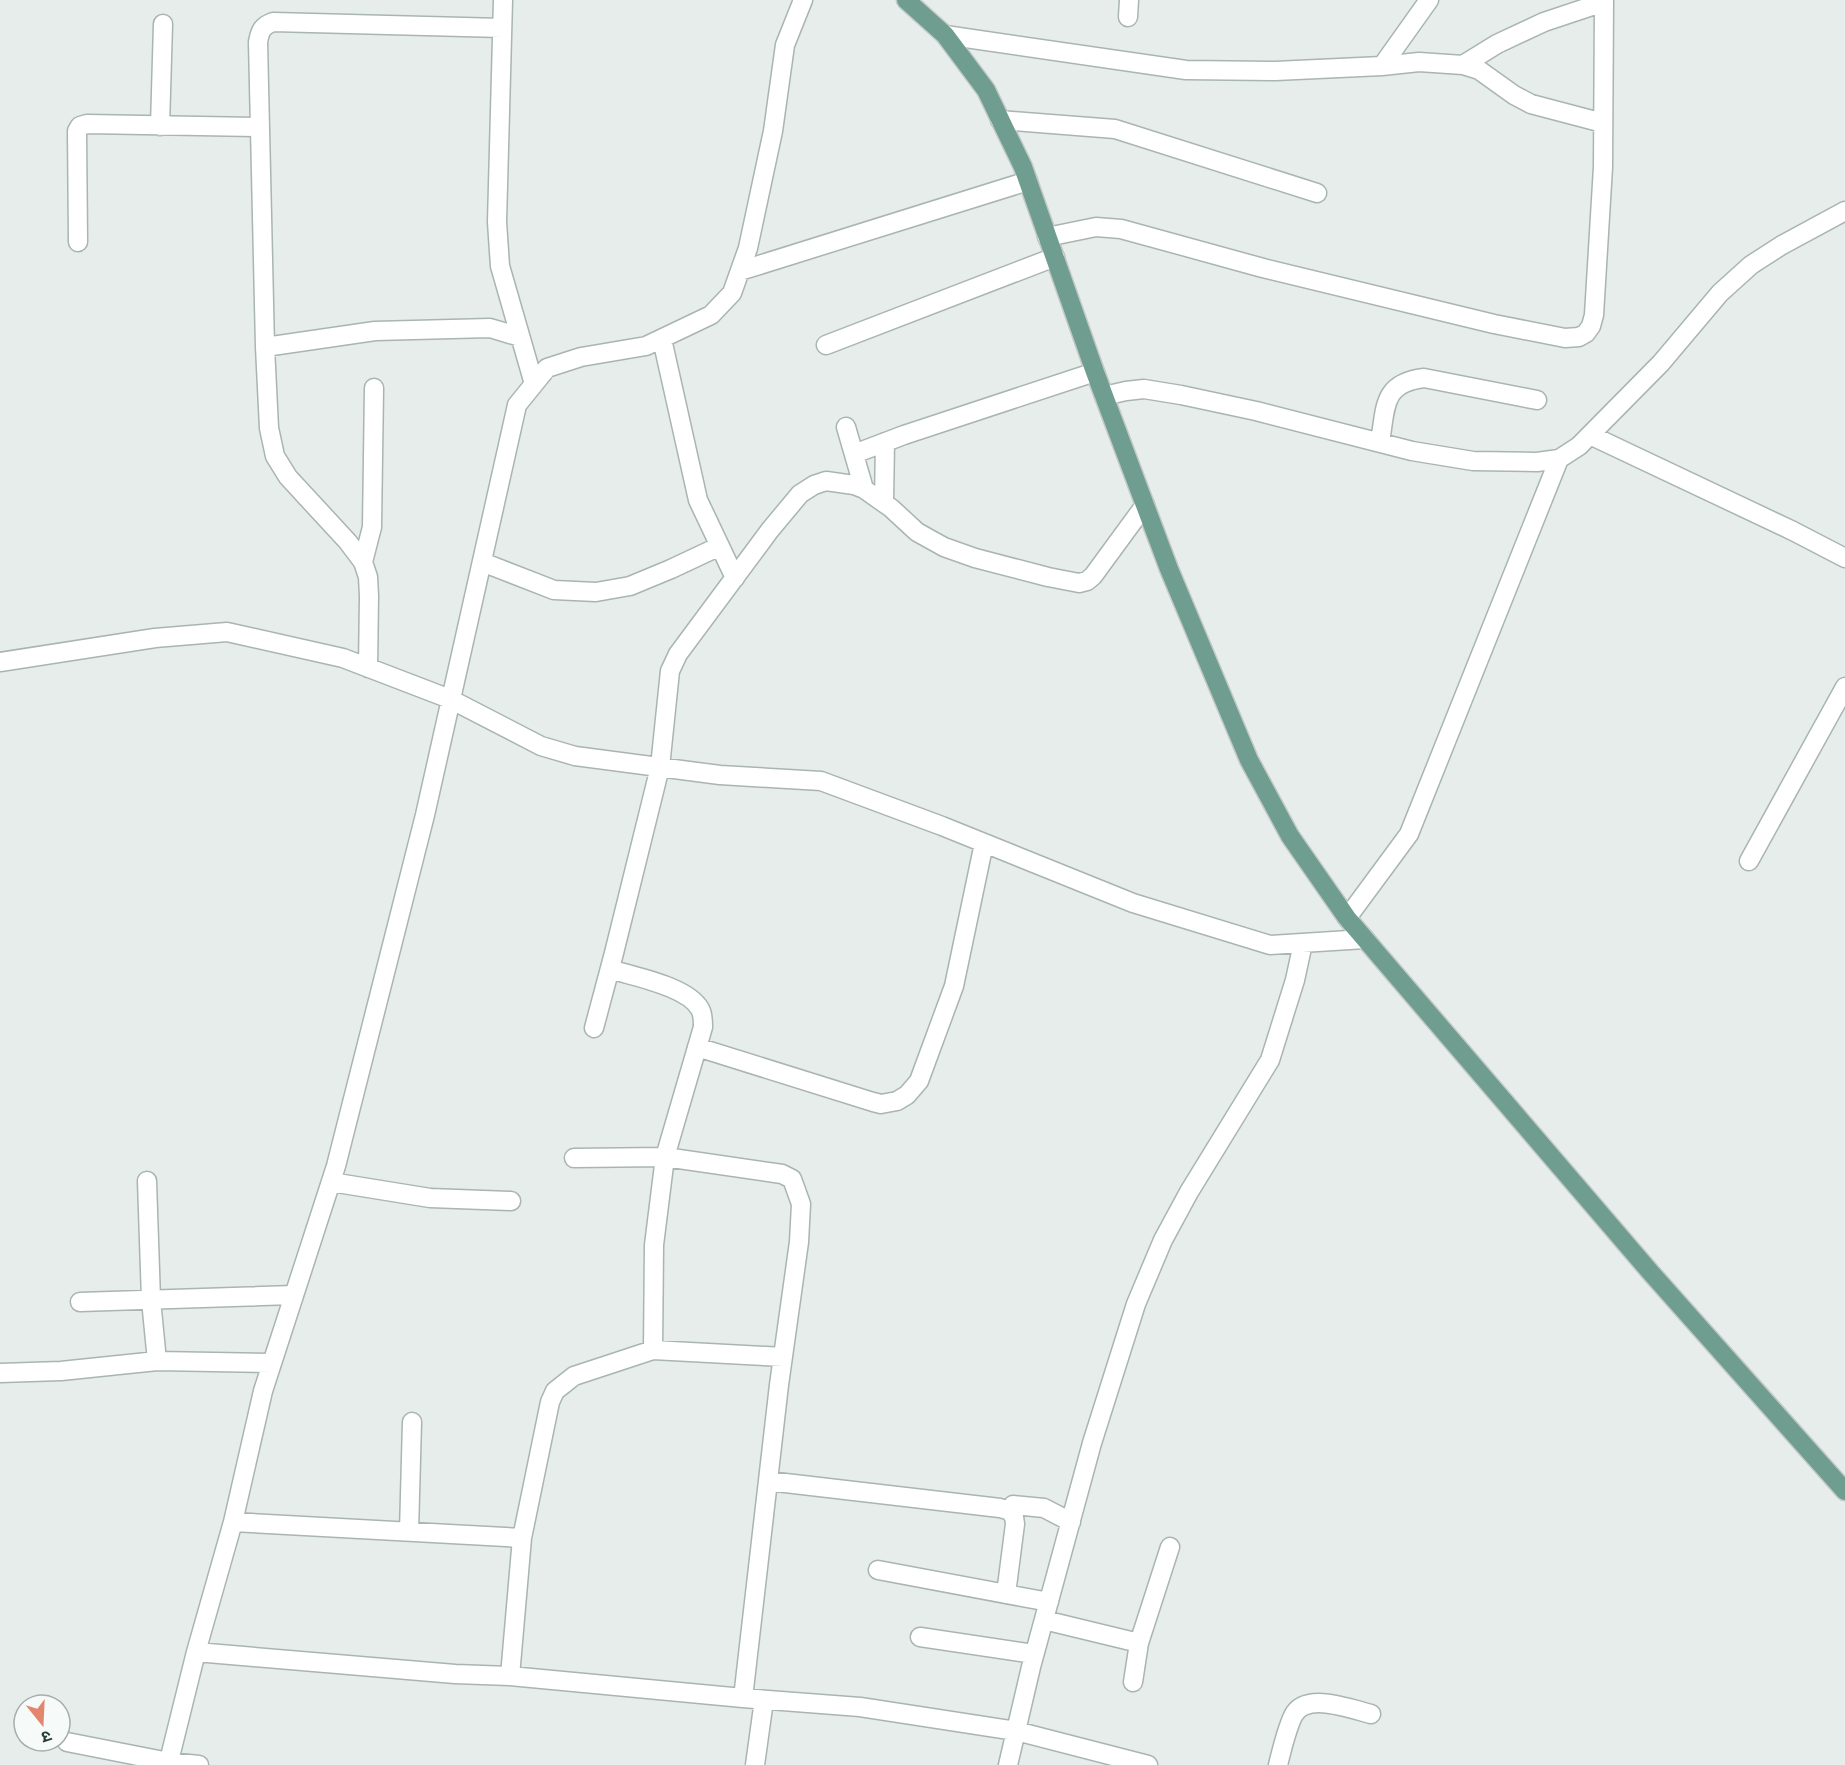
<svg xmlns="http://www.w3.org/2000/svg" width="1845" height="1765" viewBox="0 0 1845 1765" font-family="Figtree,'Noto Sans Devanagari',sans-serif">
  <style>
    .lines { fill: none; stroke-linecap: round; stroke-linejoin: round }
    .minor-casing { stroke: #a9b5b1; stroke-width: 21 }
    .major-casing { stroke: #c3c9c7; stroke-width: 21 }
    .minor { stroke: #fff; stroke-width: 18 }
    .major { stroke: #6f9e90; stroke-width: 18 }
  </style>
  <rect width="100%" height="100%" fill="#e6edea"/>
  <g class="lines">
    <defs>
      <path id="minor" d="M 503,0 L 497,222 L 500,266 L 534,384
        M 1128,17 L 1129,0
        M 945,35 L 1186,70 L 1275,71 L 1382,66 L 1419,62 L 1463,65 L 1479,70 L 1514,95 L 1531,104 L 1603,123
        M 1463,65 L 1497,44 L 1544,22 L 1604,2
        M 1382,66 L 1429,0
        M 1000,120 L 1115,129 L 1317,193
        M 160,126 L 163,24
        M 1047,237 L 1096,227 L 1121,229 L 1263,268 L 1494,324 L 1565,338 L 1579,337 L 1586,333 L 1591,326 L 1594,315 L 1603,167 L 1604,0
        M 78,242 L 77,131 L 80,126 L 87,124 L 260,127
        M 740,271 L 1028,181
        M 662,339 L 698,500 L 735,578
        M 826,345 L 1055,257
        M 265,347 L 375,331 L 490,328 L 520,337
        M 1104,396 L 1126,391 L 1144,389 L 1181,395 L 1256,411 L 1412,451 L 1473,461 L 1537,462 L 1559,459 L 1579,446 L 1661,363 L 1720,293 L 1751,265 L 1782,245 L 1845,211
        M 846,427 L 864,489
        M 1590,435 L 1793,531 L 1845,558
        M 1380,442 C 1386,407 1382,383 1424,378 L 1537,400
        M 854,454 L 904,435 L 1095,372
        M 884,503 L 885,442
        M 363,562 L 372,527 L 374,388
        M 482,562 L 554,590 L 596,592 L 630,586 L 671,569 L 720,546
        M 0,662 L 155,638 L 227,632 L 343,658 L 450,699 L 541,746 L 575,756 L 720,775 L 821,781 L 942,826 L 1133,903 L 1270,945 L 1365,939
        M 368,668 L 369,596 L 368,577 L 363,562 L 348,542 L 288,477 L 275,456 L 269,428 L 265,347 L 258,42 C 260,31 262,26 273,22 L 502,28
        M 1749,861 L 1845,687
        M 1347,918 L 1409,834 L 1559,459
        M 610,969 C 634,977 687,986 700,1009 C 703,1014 703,1021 703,1027 L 665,1157 L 654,1245 L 653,1350
        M 594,1028 L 614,953 L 660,767 L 670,671 L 678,654 L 770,530 L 800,494 L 814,485 L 826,481 L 854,485 L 864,489 L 891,508 L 917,532 L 944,547 L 975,558 L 1048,577 L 1079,583 L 1087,581 L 1093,576 L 1145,505
        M 697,1047 L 873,1102 L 881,1104 L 897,1101 L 907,1095 L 919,1081 L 954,986 L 984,843
        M 574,1158 L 665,1157 L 782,1174 L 792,1179 L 801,1204 L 799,1242 L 779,1385 L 743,1698
        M 147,1181 L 151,1300 L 157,1361
        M 331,1182 L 430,1198 L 511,1201
        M 80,1302 L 294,1295
        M 0,1373 L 61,1371 L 157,1361 L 272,1363
        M 768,1481 L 1000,1508 L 1010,1511 L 1014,1517 L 1015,1524 L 1006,1594
        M 1013,1505 L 1044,1508 L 1071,1522
        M 233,1522 L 522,1538
        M 409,1532 L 412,1422
        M 878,1570 L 1049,1602
        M 1044,1620 L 1139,1643
        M 920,1637 L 1034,1654
        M 196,1652 L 455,1674 L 510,1676 L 743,1698 L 860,1707 L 1016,1731 L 1148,1765
        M 510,1676 L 522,1538 L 550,1402 L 555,1391 L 574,1376 L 653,1350 L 783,1357
        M 1133,1682 L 1139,1643 L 1170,1547
        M 67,1742 L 169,1762 L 199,1765
        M 168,1765 L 196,1652 L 233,1522 L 263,1391 L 336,1166 L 425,815 L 517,405 L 547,368 L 581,357 L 646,346 L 711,315 L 732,293 L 748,248 L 773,131 L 785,45 L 803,0
        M 755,1765 L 764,1700
        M 1008,1765 L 1031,1667 L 1092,1443 L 1136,1304 L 1163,1240 L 1189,1192 L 1270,1060 L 1295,980 L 1303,943
        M 1278,1765 C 1282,1749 1286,1731 1293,1716 C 1305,1691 1351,1709 1371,1714"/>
      <path id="major" d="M 906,0 L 945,35 L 986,90 L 1023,167 L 1095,372 L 1169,569 L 1249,760 L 1290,836 L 1347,918 L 1365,939 L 1652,1274 L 1845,1491"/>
    </defs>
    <use href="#minor" class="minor-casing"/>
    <use href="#major" class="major-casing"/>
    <use href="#minor" class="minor"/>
    <use href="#major" class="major"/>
  </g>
  <g transform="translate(42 1723) rotate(162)"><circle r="28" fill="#f6faf8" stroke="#a3afab" stroke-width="1.5"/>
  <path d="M0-4.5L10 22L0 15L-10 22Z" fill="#e4866e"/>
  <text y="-9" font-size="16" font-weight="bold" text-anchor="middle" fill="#273e37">उ</text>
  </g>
</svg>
